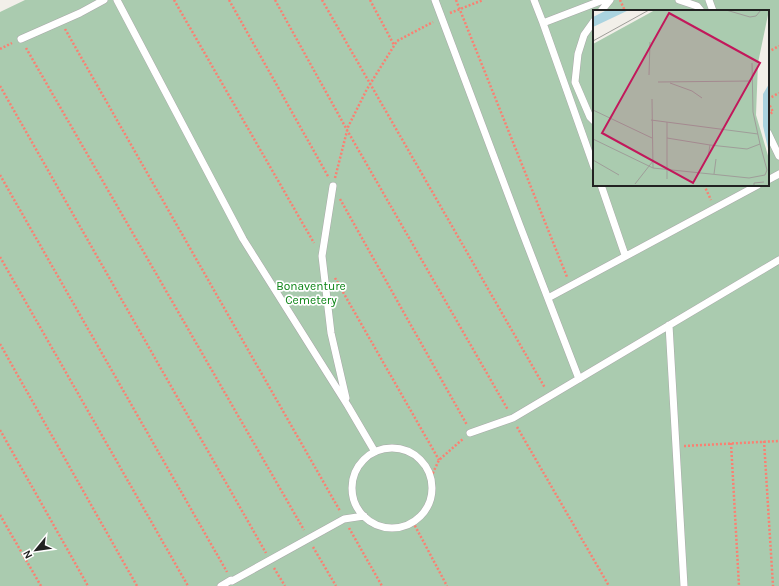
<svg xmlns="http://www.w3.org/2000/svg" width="779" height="586" viewBox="0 0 779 586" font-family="Karla,sans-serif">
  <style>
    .cemetery { fill: #aacbaf; fill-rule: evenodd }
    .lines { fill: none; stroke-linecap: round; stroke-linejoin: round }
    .lane-casing { stroke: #a9a9a9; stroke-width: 8 }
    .path { stroke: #fa8072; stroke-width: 2.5; stroke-dasharray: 2 2; stroke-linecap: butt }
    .lane { stroke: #fff; stroke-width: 7 }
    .labels { text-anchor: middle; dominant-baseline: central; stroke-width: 3.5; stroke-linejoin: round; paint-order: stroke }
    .park-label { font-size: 12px; fill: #0c8416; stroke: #fff }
    .inset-road { fill: none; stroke: #9f9d99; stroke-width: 1 }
    .view { fill: #c2185b; fill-opacity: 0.15; stroke: #c2185b; stroke-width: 2 }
    .inset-edge { fill: none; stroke: #222; stroke-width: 2 }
  </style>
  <rect width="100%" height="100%" fill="#f2efe9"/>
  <path class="cemetery" d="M 25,0 L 779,0 L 779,586 L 0,586 L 0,12 ZM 594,11 L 768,11 L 768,185 L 594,185 Z"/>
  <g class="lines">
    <defs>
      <path id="lane" d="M 117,0 L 243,239 L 348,406 L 375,452
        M 435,0 L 520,226 L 579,379
        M 534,0 L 543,23
        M 679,0 L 697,6 L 701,11
        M 709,0 L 713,11
        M 601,11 L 610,0
        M 594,21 L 584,35 L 578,54 L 575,82 L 590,117 L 594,121
        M 21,39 L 80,13 L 104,0
        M 768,133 L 779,156
        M 594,167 L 543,23 L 603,0
        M 768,180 L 779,174
        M 601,185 L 625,255
        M 333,186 L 322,256 L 331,333 L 346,398
        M 548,298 L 758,185
        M 669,325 L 684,586
        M 470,433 L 513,418 L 779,260
        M352 488a40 40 0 1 1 80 0a40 40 0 1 1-80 0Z
        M 221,586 L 231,580 L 232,581 L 344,519 L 364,516"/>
    </defs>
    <use href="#lane" class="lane-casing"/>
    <path class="path" d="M 174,0 L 314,243
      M 229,0 L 329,178
      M 275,0 L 347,130 L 508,410
      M 322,0 L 545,388
      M 370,0 L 394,45
      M 456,0 L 567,277
      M 620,0 L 625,11
      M 450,13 L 483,0
      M 65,29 L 340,511
      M 26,48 L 304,530
      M 0,49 L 12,43
      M 768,52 L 779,46
      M 0,86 L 266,553
      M 768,99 L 779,93
      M 768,102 L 773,112 L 768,115
      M 0,175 L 227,572
      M 335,178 L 348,127 L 367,89 L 397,41 L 433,22
      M 704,185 L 711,200
      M 340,199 L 467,425
      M 0,257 L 188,586
      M 335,278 L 439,460
      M 0,344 L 137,586
      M 517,427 L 609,586
      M 0,430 L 88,586
      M 764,441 L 773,586
      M 731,443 L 739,586
      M 684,446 L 779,441
      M 431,477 L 439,460 L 464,438
      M 0,515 L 41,586
      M 413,522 L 447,586
      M 349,528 L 382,586
      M 313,547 L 336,586
      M 274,568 L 285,586"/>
    <use href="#lane" class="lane"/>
  </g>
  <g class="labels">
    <g class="park-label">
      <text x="311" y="286">Bonaventure<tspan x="311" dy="14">Cemetery</tspan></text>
    </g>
  </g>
  <g transform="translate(593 10)">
    <rect width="176" height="176" fill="#f2efe9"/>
    <path d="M 62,0 L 176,0 L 165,53 L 163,105 L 176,149 L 175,176 L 0,176 L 0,34 Z" fill="#aacbaf"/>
    <path d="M 14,0 L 36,0 L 0,17 L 0,7 ZM 176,74 L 176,143 L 170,116 L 170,84 Z" fill="#aad3df"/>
    <path class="inset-road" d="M 133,0 L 157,7 L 163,6 L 168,0M 0,31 L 56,0M 159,53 L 160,102 L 167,134M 56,65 L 57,32M 65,72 L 158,71M 77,73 L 99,81 L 109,88M 59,89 L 60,158M 0,100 L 59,128M 58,110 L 165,124M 74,112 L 74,169M 74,128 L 117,135 L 115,147M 0,129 L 60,158 L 156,168 L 172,165 L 174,160 L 167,134 L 154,139 L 117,135M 0,150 L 26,165M 121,164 L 123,149M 42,174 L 60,151M 161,176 L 161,173 L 171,172"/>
    <path class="view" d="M 76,3 L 167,53 L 100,173 L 9,123 Z"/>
    <rect width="176" height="176" class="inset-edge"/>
  </g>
  <g transform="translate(36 550) rotate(241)" stroke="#ffffff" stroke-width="3" paint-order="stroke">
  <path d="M0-3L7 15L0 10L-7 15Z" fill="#222222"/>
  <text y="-6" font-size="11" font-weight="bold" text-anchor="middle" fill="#222222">N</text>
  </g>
</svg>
